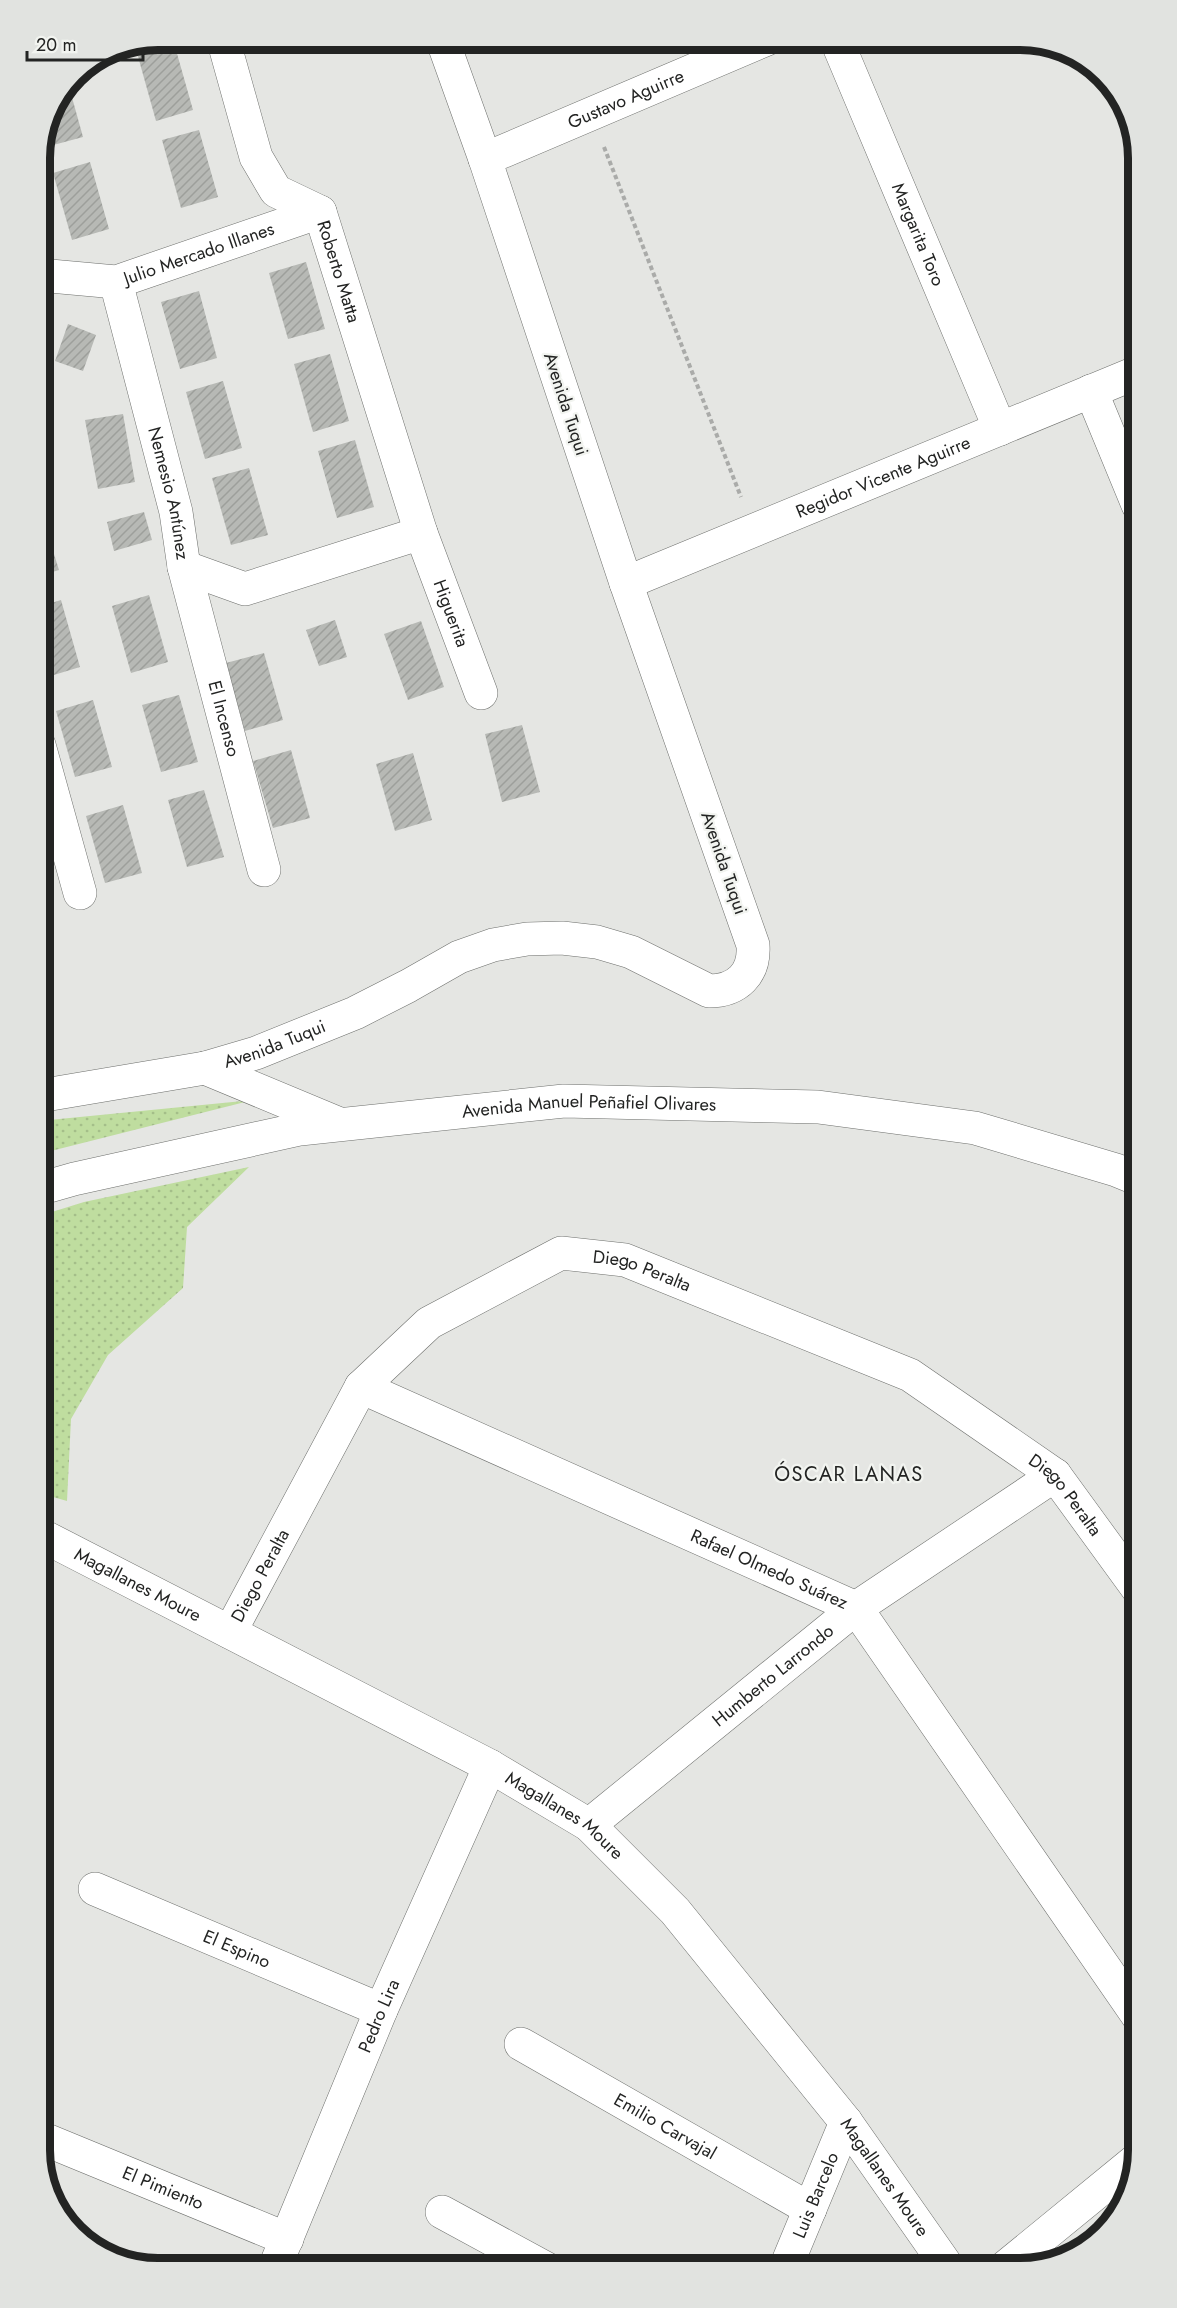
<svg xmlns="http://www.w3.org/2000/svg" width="1177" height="2308" viewBox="0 0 1177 2308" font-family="Jost,sans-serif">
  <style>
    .grass { fill: url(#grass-dots) }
    .building { fill: url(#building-hatch) }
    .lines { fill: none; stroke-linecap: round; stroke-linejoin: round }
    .street-casing { stroke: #6d6f6c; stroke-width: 34 }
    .secondary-casing { stroke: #6d6f6c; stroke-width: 34 }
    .primary-casing { stroke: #6d6f6c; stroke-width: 34 }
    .path { stroke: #aaaba9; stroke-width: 4; stroke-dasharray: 4.5 3; stroke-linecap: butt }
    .street { stroke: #fff; stroke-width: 33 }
    .secondary { stroke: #fff; stroke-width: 33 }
    .primary { stroke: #fff; stroke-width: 33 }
    .labels { text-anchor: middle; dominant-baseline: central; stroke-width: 4.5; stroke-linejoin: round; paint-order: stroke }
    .street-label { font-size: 18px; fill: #232423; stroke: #f2f4f0 }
    .neighbourhood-label { font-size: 20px; letter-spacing: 1.5px; fill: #232423; stroke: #f2f4f0 }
    .rim { fill: none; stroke: #232423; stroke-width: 8 }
  </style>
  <defs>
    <pattern id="grass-dots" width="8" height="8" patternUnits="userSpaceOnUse" patternTransform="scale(1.5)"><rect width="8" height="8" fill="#bfdd9f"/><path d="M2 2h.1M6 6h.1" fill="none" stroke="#a4be89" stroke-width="1.8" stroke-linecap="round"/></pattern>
    <pattern id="building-hatch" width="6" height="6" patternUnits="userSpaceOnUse" patternTransform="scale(1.5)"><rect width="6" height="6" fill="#b7b9b5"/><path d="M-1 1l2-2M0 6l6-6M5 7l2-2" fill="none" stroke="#9d9f9b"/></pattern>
  </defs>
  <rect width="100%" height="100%" fill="#e5e6e3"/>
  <path class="grass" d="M 253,1100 L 39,1154 L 39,1121 Z
    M 249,1167 L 187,1227 L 183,1288 L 108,1355 L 71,1419 L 67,1501 L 39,1493 L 39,1216 L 84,1202 Z"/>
  <path class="building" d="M 174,43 L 193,110 L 156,121 L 137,53 Z
    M 68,83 L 83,137 L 46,147 L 43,136 L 48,112 Z
    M 199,130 L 218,197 L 181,208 L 162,140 Z
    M 90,162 L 109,229 L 72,240 L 53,173 Z
    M 306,262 L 325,329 L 288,339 L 269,273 Z
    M 199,291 L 217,358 L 180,369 L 161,302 Z
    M 39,314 L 53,319 L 40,357 L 39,357 Z
    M 68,324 L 96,335 L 83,371 L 55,361 Z
    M 330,354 L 349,421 L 313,432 L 294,364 Z
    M 223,381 L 242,448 L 205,459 L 186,392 Z
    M 123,414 L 135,482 L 98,489 L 85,420 Z
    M 355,440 L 374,507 L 337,518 L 318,451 Z
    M 249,468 L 268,535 L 231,545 L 212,478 Z
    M 39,506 L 59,570 L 39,576 Z
    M 144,512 L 152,540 L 114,551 L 107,522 Z
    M 149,595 L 168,662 L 131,673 L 112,606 Z
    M 61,600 L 80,667 L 44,678 L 39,662 L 39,607 Z
    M 335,620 L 347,657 L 319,666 L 306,630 Z
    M 421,621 L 444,687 L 408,700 L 384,634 Z
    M 264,653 L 283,720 L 245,731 L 226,663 Z
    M 179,695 L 198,762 L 161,772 L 142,705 Z
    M 93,700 L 112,767 L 75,777 L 56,711 Z
    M 522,725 L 540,792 L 502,802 L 485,734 Z
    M 291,750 L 310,818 L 273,828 L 253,761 Z
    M 413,753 L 432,820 L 395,831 L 376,764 Z
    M 204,790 L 224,857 L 187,867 L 168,800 Z
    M 123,805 L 142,873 L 105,883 L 86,816 Z
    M 39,871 L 48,899 L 39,902 Z"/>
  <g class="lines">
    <defs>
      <g id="street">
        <path id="s1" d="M 223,39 L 256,157 L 276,191 L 320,212 L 421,533 L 481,693"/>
        <path id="s2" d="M 836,39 L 1000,429"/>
        <path id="s3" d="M 485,159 L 767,39"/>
        <path id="s4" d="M 39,275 L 116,282 L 320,212"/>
        <path id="s5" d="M 116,282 L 176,512 L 184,567 L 264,870"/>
        <path d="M 1091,391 L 1138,505"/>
        <path d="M 184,567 L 245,589 L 421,533"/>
        <path id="s6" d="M 626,583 L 1138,372"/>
        <path d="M 39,745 L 80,893"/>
        <path id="s7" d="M 361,1387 L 856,1608 L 1138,2016"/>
        <path id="s8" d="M 230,1632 L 361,1387 L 429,1323 L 561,1253 L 625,1260 L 910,1375 L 1055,1475 L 1138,1589"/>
        <path id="s9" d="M 589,1825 L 856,1608 L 1055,1475"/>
        <path id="s10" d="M 95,1889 L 381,2010"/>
        <path id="s11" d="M 521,2044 L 810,2209"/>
        <path id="s12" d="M 39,2137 L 287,2239"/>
        <path d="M 442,2212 L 547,2269"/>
        <path id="s13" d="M 274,2269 L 381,2010 L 490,1766"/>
        <path id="s14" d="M 785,2269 L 846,2122"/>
        <path d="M 1003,2269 L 1135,2161"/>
      </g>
      <g id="secondary">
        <path id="s15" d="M 39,1096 L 205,1068 L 256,1053 L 355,1013 L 408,986 L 459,957 L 493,945 L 527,939 L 562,938 L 597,942 L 631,952 L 709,991 C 737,991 755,974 753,945 L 626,583 L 485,159 L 442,39"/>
        <path id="s16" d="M 39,1534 L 490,1766 L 589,1825 L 675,1911 L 846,2122 L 949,2269"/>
      </g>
      <g id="primary">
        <path d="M 205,1068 L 337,1123"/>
        <path id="s17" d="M 39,1189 L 74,1179 L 300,1129 L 564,1101 L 818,1107 L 975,1128 L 1116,1170 L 1138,1179"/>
      </g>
    </defs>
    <use href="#street" class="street-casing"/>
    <use href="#secondary" class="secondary-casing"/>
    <use href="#primary" class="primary-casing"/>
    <path class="path" d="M 649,39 L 653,50
      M 604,147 L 741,497"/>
    <use href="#street" class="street"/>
    <use href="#secondary" class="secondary"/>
    <use href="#primary" class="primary"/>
  </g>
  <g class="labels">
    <g class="street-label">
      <text stroke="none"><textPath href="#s3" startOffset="153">Gustavo Aguirre</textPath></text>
      <text stroke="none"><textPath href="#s2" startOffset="212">Margarita Toro</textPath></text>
      <text stroke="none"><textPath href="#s4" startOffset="165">Julio Mercado Illanes</textPath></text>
      <text stroke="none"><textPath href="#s1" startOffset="273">Roberto Matta</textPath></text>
      <text transform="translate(566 404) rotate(72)">Avenida Tuqui</text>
      <text stroke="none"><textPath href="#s6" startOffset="278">Regidor Vicente Aguirre</textPath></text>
      <text stroke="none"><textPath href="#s5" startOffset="218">Nemesio Antúnez</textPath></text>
      <text stroke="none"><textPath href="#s1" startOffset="633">Higuerita</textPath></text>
      <text stroke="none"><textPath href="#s5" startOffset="450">El Incenso</textPath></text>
      <text transform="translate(724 863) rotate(71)">Avenida Tuqui</text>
      <text stroke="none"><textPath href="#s15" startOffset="242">Avenida Tuqui</textPath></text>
      <text stroke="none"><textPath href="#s17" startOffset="558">Avenida Manuel Peñafiel Olivares</textPath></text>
      <text stroke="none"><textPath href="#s8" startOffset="604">Diego Peralta</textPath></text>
      <text stroke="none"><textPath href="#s8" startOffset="1090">Diego Peralta</textPath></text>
      <text stroke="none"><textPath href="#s7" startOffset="447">Rafael Olmedo Suárez</textPath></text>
      <text stroke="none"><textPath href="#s8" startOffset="64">Diego Peralta</textPath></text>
      <text stroke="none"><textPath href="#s16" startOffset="111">Magallanes Moure</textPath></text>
      <text stroke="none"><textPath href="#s9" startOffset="237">Humberto Larrondo</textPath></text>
      <text stroke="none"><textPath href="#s16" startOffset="597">Magallanes Moure</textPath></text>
      <text stroke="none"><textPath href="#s10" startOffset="154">El Espino</textPath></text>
      <text stroke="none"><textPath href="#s13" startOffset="274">Pedro Lira</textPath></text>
      <text stroke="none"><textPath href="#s11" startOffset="166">Emilio Carvajal</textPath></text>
      <text stroke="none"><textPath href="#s16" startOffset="1083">Magallanes Moure</textPath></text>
      <text stroke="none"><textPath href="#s12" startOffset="134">El Pimiento</textPath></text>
      <text stroke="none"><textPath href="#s14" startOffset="80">Luis Barcelo</textPath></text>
    </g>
    <g class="neighbourhood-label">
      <text x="849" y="1474">ÓSCAR LANAS</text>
    </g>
  </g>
  <path d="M0 0H1177V2308H0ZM158 50H1020A108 108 0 0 1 1128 158V2150A108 108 0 0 1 1020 2258H158A108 108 0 0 1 50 2150V158A108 108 0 0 1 158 50Z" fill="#e1e3e0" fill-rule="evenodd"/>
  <path class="rim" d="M158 50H1020A108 108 0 0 1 1128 158V2150A108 108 0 0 1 1020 2258H158A108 108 0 0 1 50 2150V158A108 108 0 0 1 158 50Z"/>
  <path d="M27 51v9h116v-9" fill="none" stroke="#232423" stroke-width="3"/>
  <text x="36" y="51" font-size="18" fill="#232423" stroke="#f2f4f0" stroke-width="4.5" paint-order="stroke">20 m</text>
</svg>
